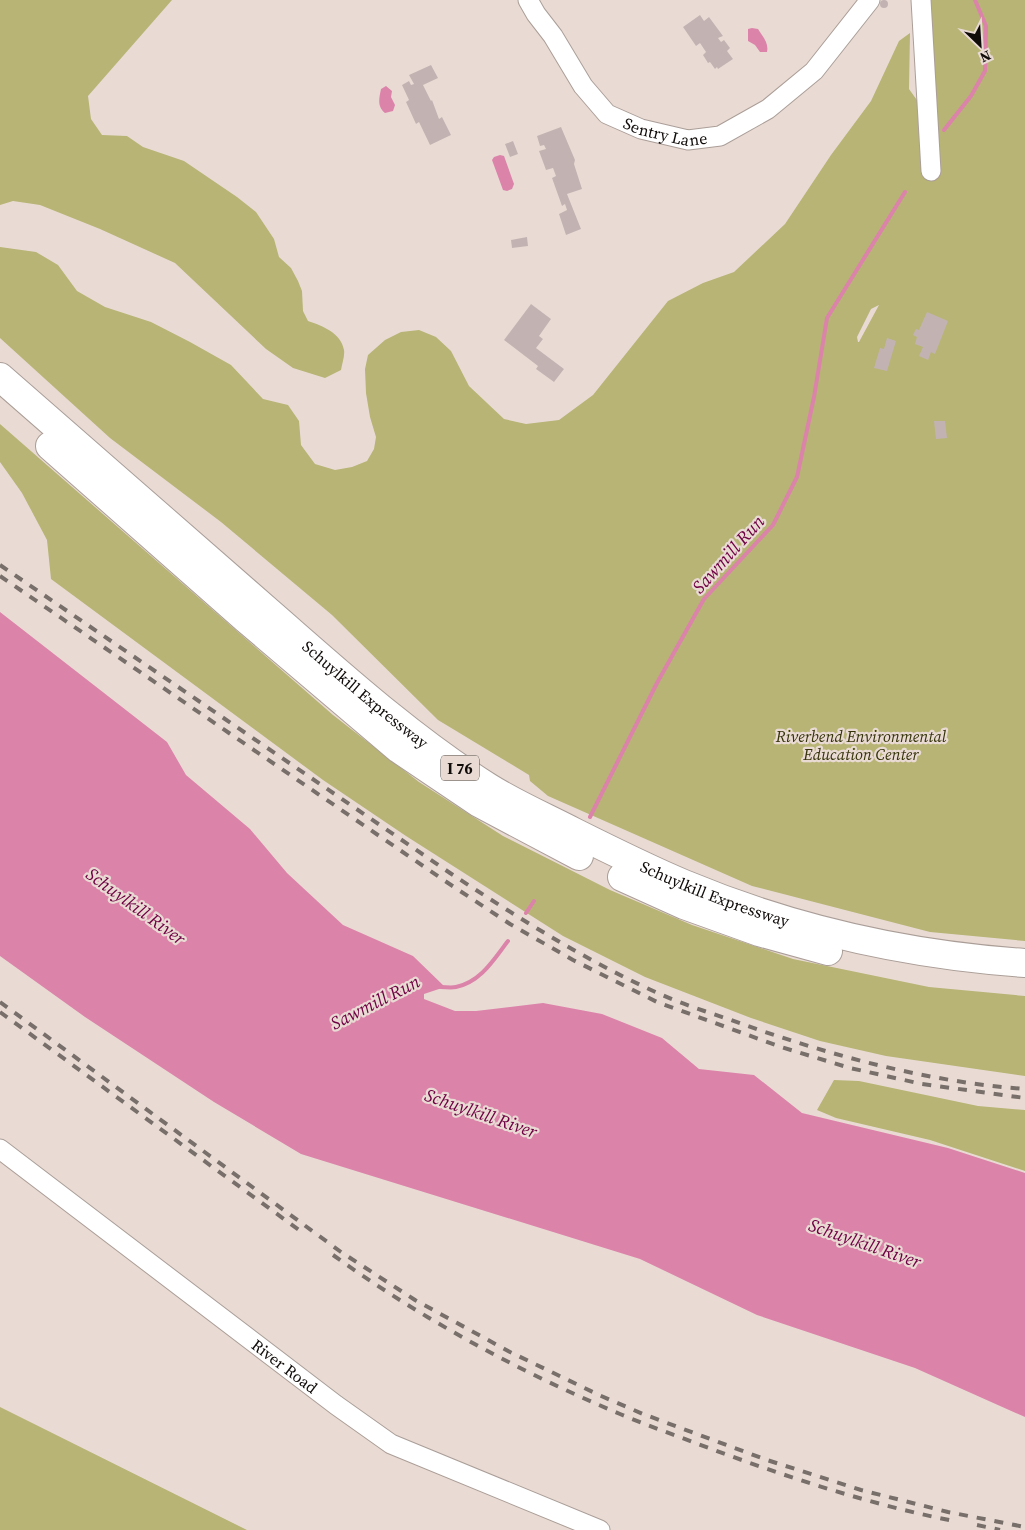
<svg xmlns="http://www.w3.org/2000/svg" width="1025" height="1530" viewBox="0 0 1025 1530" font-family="'Source Serif 4',serif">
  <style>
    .green { fill: #b7b475; fill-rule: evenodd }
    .water { fill: #dc83aa }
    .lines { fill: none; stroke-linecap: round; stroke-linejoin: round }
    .stream { stroke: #dc83aa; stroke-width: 4 }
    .building { fill: #c2b3b2 }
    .minor-casing { stroke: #ab9e98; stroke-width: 21 }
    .highway-casing { stroke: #ab9e98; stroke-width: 30 }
    .minor { stroke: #fff; stroke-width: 19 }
    .highway { stroke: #fff; stroke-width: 28 }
    .rail { stroke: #786f6b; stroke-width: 4; stroke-dasharray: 9 9; stroke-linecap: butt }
    .labels { text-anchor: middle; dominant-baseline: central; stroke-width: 4.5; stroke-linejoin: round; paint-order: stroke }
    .shield { fill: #e9dbd4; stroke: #514a47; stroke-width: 1 }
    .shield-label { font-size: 15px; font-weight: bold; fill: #100c0a }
    .street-label { font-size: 16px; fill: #100c0a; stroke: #e9dbd4 }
    .park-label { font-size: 16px; font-style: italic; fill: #353309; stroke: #e9dbd4 }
    .water-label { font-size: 18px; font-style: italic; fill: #6f0043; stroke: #e9dbd4 }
  </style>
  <rect width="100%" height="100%" fill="#e9dbd4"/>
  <path class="green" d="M 0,0 L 172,0 L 88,96 L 91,119 L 102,135 L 127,136 L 143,147 L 184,161 L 237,197 L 256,212 L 274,239 L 279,257 L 291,268 L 298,281 L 302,291 L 303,311 L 308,321 C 323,326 341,333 344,350 C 345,356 342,364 341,370 L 325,378 L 293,368 L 266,349 L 175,263 L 100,229 L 40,205 L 13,201 L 0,205 Z
    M 915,0 L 1025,0 L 1025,941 L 930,932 L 752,886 L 548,796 L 530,781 L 529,775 L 438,720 L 332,615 L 221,522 L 110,438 L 0,338 L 0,247 L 36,252 L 58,265 L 77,291 L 105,307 L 151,322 L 190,342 L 231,365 L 263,399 L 288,405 L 299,421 L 301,445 L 315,464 L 335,470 L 352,467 L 367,461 L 374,449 L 376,437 L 370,417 L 366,393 L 365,369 L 368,355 L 385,340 L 401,332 L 419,330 L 436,337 L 451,351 L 469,386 L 504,419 L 526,424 L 559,420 L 593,395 L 668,301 L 703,283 L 734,272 L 785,224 L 831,155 L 871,101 L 899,41 L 910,33 L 909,89 L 919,103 ZM 879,305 L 859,342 L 858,342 L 857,337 L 871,309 Z
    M 0,424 L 333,715 L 419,782 L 503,836 L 610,890 L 692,925 L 793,959 L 929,987 L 1025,996 L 1025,1076 L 886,1056 L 820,1041 L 751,1018 L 645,977 L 563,936 L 406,836 L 323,780 L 51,579 L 47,540 L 22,493 L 0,462 Z
    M 834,1080 L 859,1081 L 978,1106 L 1025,1110 L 1025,1171 L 930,1140 L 836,1118 L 817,1110 Z
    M 0,1407 L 247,1530 L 0,1530 Z"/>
  <path class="water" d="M 752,28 L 758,29 C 763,37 769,43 767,52 L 760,52 L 755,45 L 748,41 L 748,29 Z
    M 386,86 L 392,91 L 391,97 L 395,105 L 393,111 L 385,113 C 377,106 379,99 381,89 Z
    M 500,155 L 504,156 L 514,184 L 512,189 L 507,191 L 503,190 L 492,160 L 494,157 Z
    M 0,612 L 167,742 L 186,775 L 250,829 L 287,873 L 343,925 L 413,956 L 445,987 L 424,994 L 424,999 L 455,1011 L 476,1011 L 543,1003 L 602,1014 L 662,1038 L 699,1069 L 754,1075 L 802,1113 L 948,1148 L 1025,1173 L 1025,1417 L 915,1368 L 757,1315 L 640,1259 L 301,1154 L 214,1102 L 85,1017 L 0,956 Z"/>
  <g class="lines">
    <path class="stream" d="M 944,130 L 971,96 L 985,71 L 986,26 L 975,0
      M 590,817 L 657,683 L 704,599 L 773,525 L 797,477 L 814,397 L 827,318 L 905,192
      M 526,913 L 534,901
      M 440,987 C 446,987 451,988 456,987 C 481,982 494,959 508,941"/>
  </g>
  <path class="building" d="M880 4a4 4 0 1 1 8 0a4 4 0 1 1-8 0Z
    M 700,15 L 704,21 L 709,17 L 723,36 L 718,38 L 721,42 L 724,40 L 730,48 L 727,51 L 733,59 L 718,69 L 717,67 L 715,69 L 710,62 L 708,63 L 703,55 L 706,52 L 700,43 L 696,46 L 683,27 Z
    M 431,65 L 438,78 L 423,85 L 431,101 L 432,100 L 439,119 L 442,117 L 451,135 L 430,145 L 419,122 L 416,124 L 406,102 L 409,100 L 402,85 L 409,81 L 411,85 L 414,84 L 409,75 Z
    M 561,127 L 575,160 L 574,164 L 582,189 L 567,194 L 581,229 L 566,235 L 559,214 L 567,210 L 565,204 L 562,206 L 552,178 L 556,176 L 553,168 L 546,170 L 539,151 L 546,149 L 544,145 L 540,146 L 537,136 Z
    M 513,141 L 518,154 L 510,157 L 505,144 Z
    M 527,237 L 528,246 L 512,248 L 511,240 Z
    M 531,304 L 551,319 L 539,336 L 543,339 L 536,348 L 564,369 L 554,382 L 536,369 L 538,366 L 504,340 Z
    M 927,312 L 948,321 L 935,354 L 931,352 L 928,360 L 919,356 L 923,347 L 915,344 L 917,337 L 913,335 L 916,329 L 919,330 Z
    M 887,338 L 896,341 L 887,371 L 874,368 L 880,348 L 884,349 Z
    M 934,421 L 945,421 L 947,438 L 936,439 Z"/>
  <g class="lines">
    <defs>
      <g id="minor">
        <path id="s1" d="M 528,0 L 536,14 L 553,36 L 583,86 L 607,114 L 641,129 L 688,140 L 720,136 L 768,109 L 814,71 L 870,0"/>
        <path d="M 921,0 L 931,171"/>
        <path id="s2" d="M 0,1149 L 336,1405 L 391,1444 L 600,1530"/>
      </g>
      <g id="highway">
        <path id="s3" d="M 0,377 C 90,456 180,534 270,613 C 340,674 409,737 488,787 C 515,804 545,817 574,832 C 610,850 646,868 684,884 C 792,929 908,955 1025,963"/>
        <path d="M 50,446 L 246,619 L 399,749 L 479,803 L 579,856"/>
        <path d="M 622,877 L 684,905 L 759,932 L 828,951"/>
      </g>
    </defs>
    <use href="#minor" class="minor-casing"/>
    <use href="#highway" class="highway-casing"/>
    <use href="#minor" class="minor"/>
    <use href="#highway" class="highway"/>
    <path class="rail" d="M 0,565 L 450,873 C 517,917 586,961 660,994 C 686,1006 715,1014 742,1024 C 833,1056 928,1082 1025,1089
      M 0,576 L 445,881 L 510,924 L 573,960 L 657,1002 L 781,1047 L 850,1068 L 922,1084 L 1025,1098
      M 0,1002 L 341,1252 L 415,1300 L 510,1352 L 599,1395 L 643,1414 L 767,1460 L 861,1490 L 948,1512 L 1025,1527
      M 0,1012 L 299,1230
      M 333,1255 C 422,1319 520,1372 620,1414 C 646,1425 672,1434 698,1444 C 781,1475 867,1504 954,1521
      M 977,1525 L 1000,1530"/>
  </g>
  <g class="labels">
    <rect class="shield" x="441" y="755.5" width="38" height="25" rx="4"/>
    <g class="shield-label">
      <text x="460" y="768">I 76</text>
    </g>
    <g class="street-label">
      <text stroke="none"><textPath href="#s1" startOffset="201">Sentry Lane</textPath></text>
      <text stroke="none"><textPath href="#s3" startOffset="484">Schuylkill Expressway</textPath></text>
      <text stroke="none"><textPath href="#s3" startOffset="889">Schuylkill Expressway</textPath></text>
      <text stroke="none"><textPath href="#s2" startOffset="358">River Road</textPath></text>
    </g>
    <g class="park-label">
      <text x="861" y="736">Riverbend Environmental<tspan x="861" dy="18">Education Center</tspan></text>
    </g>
    <g class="water-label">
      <text transform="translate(728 554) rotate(-48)">Sawmill Run</text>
      <text transform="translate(136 906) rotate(36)">Schuylkill River</text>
      <text transform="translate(375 1002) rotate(-27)">Sawmill Run</text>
      <text transform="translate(481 1113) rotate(19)">Schuylkill River</text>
      <text transform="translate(865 1243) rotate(19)">Schuylkill River</text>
    </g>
  </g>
  <g transform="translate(980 45) rotate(155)" stroke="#e9dbd4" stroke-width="4" paint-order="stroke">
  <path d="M0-4L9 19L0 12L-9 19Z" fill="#100c0a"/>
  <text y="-8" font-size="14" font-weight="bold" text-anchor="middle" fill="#100c0a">N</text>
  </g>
</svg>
